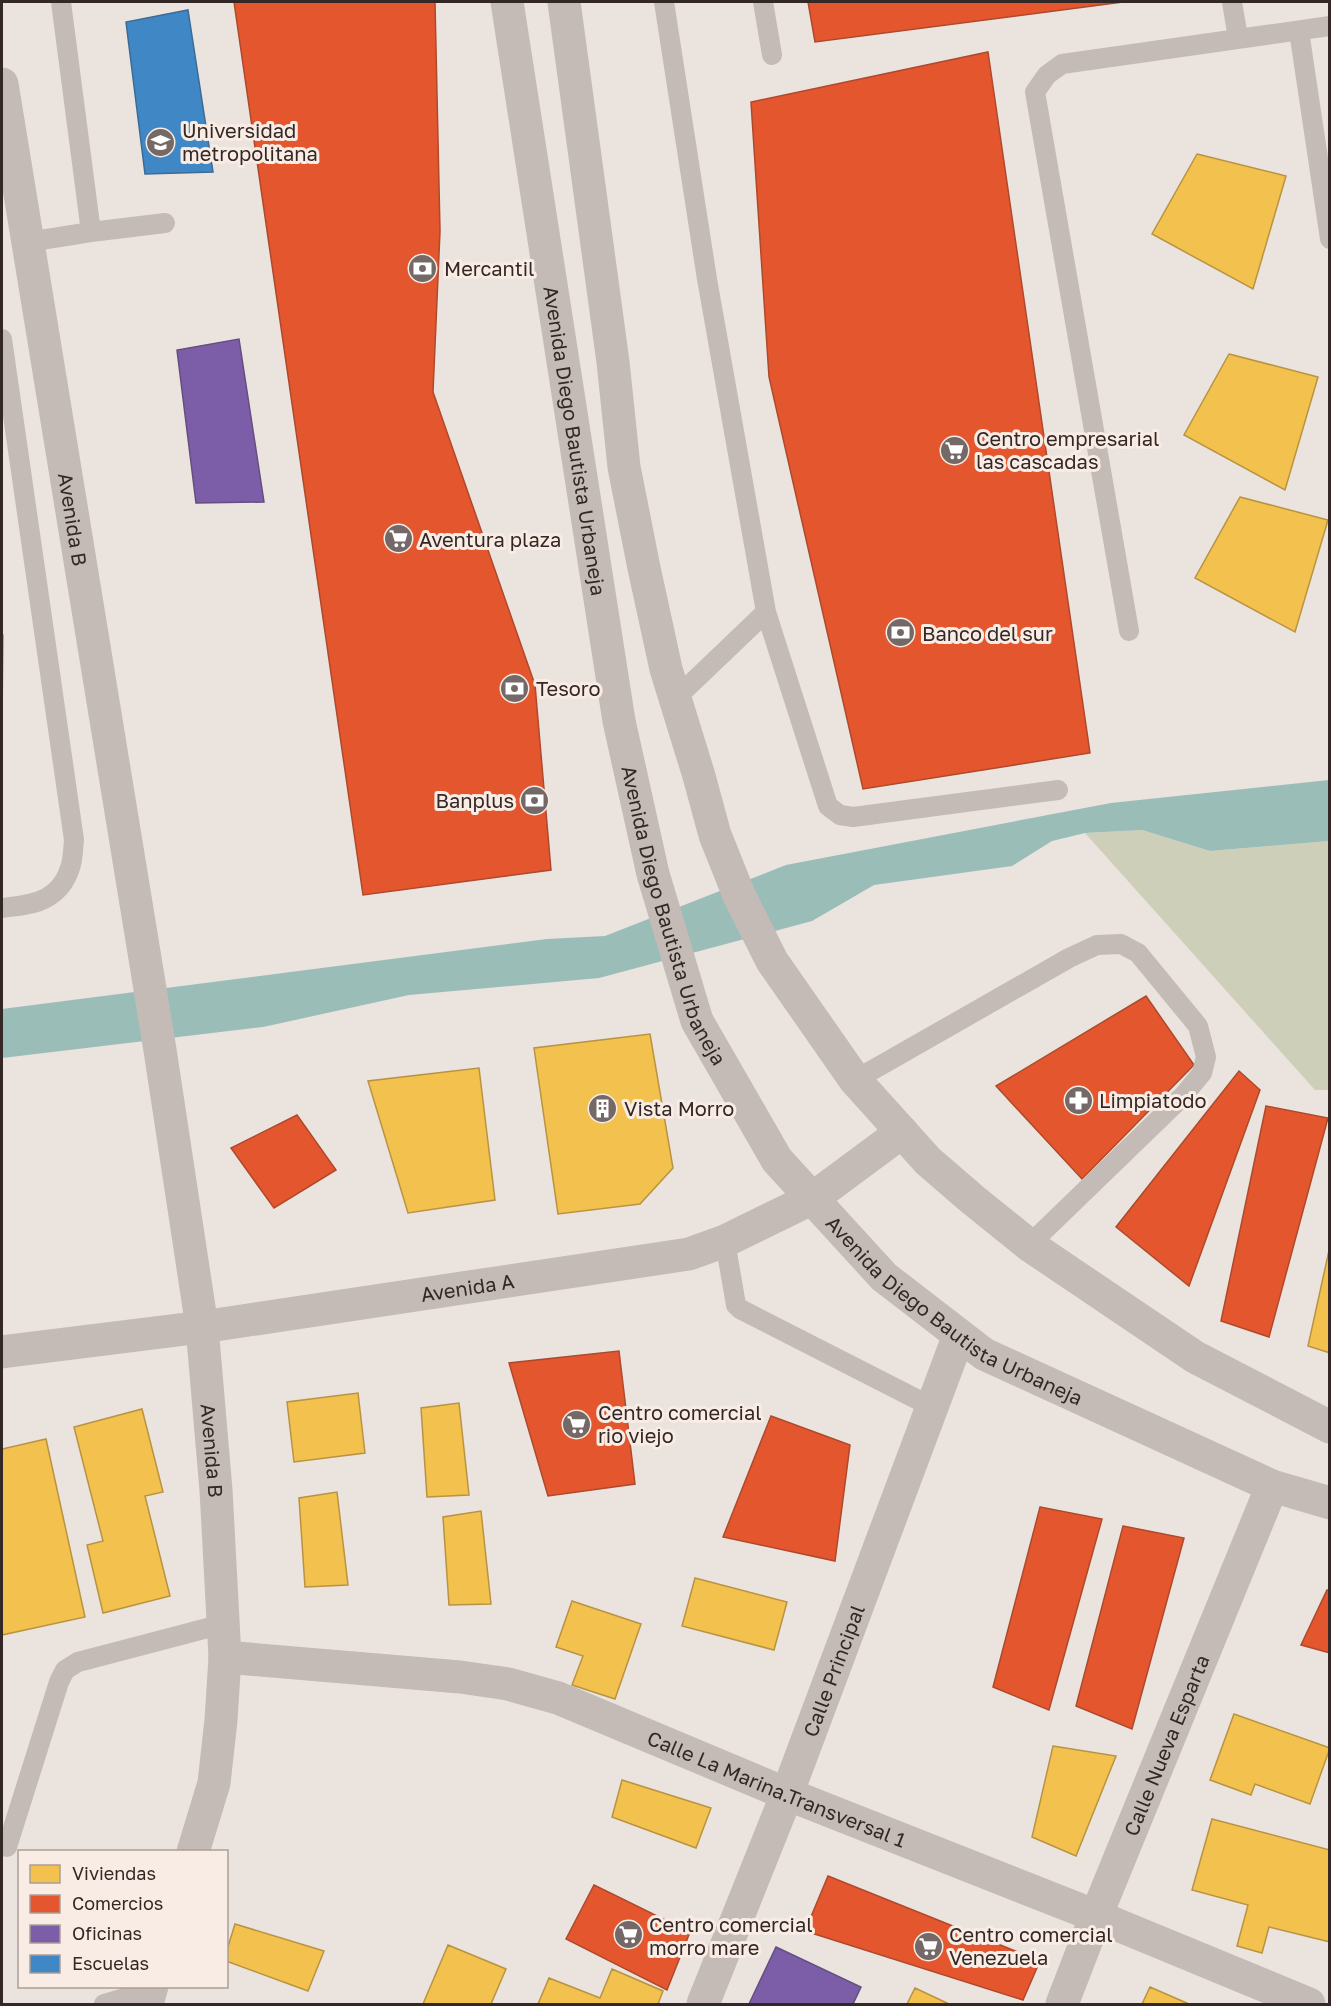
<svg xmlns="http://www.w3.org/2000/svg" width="1331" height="2006" viewBox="0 0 1331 2006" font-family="'Golos Text',sans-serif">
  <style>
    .green { fill: #cecfb8 }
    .water { fill: #9abdb8 }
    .homes { fill: #f2c14e; stroke: #b99342; stroke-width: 1.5 }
    .shops { fill: #e4572e; stroke: #af492c; stroke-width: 1.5 }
    .offices { fill: #7b5ea7; stroke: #664e80; stroke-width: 1.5 }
    .schools { fill: #3f88c5; stroke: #3c6b95; stroke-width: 1.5 }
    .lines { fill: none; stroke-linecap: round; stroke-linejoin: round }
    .lane { stroke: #c4bbb7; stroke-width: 20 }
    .street { stroke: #c4bbb7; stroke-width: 33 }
    .labels { text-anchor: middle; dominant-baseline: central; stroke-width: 6; stroke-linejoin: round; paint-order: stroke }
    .poi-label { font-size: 20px; fill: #342826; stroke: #f8ece4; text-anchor: start }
    .street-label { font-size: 20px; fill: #342826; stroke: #f8ece4 }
  </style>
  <rect width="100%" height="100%" fill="#eae3de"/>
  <path class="green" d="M 1142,830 L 1210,851 L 1329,841 L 1329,1090 L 1315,1090 L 1085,833 Z"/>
  <path class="water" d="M 1329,780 L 1329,841 L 1210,851 L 1142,830 L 1085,833 L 1052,841 L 1012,866 L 874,885 L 812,921 L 599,978 L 409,995 L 263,1027 L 2,1058 L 2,1009 L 547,939 L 605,936 L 786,865 L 1111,803 Z"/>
  <path class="homes" d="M 1197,154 L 1286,176 L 1253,289 L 1152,234 Z
    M 1229,354 L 1318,377 L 1285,490 L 1184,435 Z
    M 1240,497 L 1328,520 L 1295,632 L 1195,578 Z
    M 2,635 L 3,635 L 2,717 Z
    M 650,1034 L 673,1168 L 640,1204 L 558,1214 L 534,1048 Z
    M 479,1068 L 495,1200 L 408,1213 L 368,1081 Z
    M 1330,1246 L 1330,1353 L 1308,1346 Z
    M 358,1393 L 365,1453 L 294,1462 L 287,1402 Z
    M 459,1403 L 469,1495 L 427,1497 L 421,1408 Z
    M 142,1409 L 163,1492 L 145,1496 L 170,1596 L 103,1613 L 87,1545 L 103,1541 L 74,1427 Z
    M 46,1439 L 85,1617 L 2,1635 L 2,1449 Z
    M 337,1492 L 348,1585 L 305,1587 L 299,1498 Z
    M 481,1511 L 491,1604 L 449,1605 L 443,1517 Z
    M 695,1578 L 787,1602 L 774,1650 L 682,1626 Z
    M 572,1601 L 641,1624 L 615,1699 L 572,1685 L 583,1656 L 556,1647 Z
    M 1234,1714 L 1330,1748 L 1310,1804 L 1255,1784 L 1251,1795 L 1210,1780 Z
    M 1053,1746 L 1116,1756 L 1076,1856 L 1032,1837 Z
    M 622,1780 L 711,1808 L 696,1848 L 612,1817 Z
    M 1212,1819 L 1330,1850 L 1330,1942 L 1269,1927 L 1262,1953 L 1237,1946 L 1248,1905 L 1192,1890 Z
    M 235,1924 L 324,1951 L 308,1991 L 226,1961 L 226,1953 Z
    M 448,1945 L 506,1969 L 491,2004 L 423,2004 Z
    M 612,1969 L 663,1991 L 658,2004 L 538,2004 L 549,1978 L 600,1998 Z
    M 1150,1987 L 1189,2004 L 1142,2004 Z
    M 915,1988 L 949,2004 L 907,2004 Z"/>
  <path class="shops" d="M 234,2 L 435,2 L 440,231 L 433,392 L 535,685 L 551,870 L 363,895 Z
    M 808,2 L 1123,2 L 815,42 Z
    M 988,52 L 1090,753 L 863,789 L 769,377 L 751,102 Z
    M 1146,996 L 1194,1065 L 1082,1179 L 996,1086 Z
    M 1239,1071 L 1260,1090 L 1189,1286 L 1116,1227 Z
    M 1266,1106 L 1328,1118 L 1269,1337 L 1221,1321 Z
    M 297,1115 L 336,1170 L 274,1208 L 231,1148 Z
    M 619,1351 L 635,1484 L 548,1496 L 509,1363 Z
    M 771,1416 L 850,1445 L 835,1561 L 723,1537 Z
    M 1040,1507 L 1102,1519 L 1049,1710 L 993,1687 Z
    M 1123,1526 L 1184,1538 L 1132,1729 L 1076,1706 Z
    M 1327,1590 L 1330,1591 L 1330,1653 L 1301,1645 Z
    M 828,1876 L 1040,1961 L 1023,2000 L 805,1931 Z
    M 594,1885 L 690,1932 L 667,1990 L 566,1939 Z"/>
  <path class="offices" d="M 239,339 L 264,502 L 196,503 L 177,350 Z
    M 776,1947 L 861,1987 L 853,2004 L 749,2004 Z"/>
  <path class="schools" d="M 188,10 L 213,172 L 145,174 L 126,22 Z"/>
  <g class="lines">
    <path class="lane" d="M 664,2 L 707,279 L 766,612 L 675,699
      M 763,2 L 772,55
      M 1232,2 L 1238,38
      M 1299,31 L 1330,239
      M 91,232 L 165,223
      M 28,242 L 91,232 L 61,2
      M 2,339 L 74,840 C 73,849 73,860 70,868 C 59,902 31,905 2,908
      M 766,612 L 828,806 L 840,815 L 853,817 L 1058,790
      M 1129,631 L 1035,92 L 1047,75 L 1062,64 L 1330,26
      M 855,1080 L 1069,958 L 1097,945 L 1121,944 L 1138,953 L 1198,1026 L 1206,1057 L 1202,1073 L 1183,1096 L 1029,1245
      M 725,1241 L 736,1305 L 740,1309 L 932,1407
      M 7,1847 L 59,1682 L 65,1670 L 78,1662 L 223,1624
      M 104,2004 L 151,1990"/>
    <g class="street">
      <path id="s1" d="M 507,2 L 619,721 L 653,874 L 697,1021 L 777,1160 L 884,1277 L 984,1354 L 1272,1486 L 1330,1503"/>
      <path d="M 564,2 L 613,362 L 624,467 L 644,568 L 666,669 L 699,776 L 715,835 L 739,895 L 772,961 L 855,1080 L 928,1161 L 972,1199 L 1029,1245 L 1195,1357 L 1330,1427"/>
      <path id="s2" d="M 2,84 L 160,1050 L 202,1327 L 216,1490 L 225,1657 L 221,1720 L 214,1783 L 193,1852"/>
      <path id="s3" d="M 2,1352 L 202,1327 L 689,1254 L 725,1241 L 813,1198 L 902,1132"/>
      <path id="s4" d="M 225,1657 L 460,1677 L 508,1684 L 558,1698 L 787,1794 L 1096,1916 L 1309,2004"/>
      <path d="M 147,2004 L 152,1986"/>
      <path id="s5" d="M 703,2004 L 787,1794 L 959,1335"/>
      <path id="s6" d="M 1062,2004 L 1096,1916 L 1272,1486"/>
    </g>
  </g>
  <defs>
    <symbol id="university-disc" viewBox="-11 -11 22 22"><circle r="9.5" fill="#746966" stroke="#f8ece4"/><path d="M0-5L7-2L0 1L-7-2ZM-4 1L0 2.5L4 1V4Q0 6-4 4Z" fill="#fff"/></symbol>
    <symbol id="bank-disc" viewBox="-11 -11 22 22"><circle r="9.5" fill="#746966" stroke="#f8ece4"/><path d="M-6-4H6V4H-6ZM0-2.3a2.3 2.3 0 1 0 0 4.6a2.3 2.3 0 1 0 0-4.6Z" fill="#fff"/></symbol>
    <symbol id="supermarket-disc" viewBox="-11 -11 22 22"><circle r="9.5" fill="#746966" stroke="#f8ece4"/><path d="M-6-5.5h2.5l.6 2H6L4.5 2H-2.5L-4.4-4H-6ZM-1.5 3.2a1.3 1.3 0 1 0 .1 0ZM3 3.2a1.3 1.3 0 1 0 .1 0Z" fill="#fff"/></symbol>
    <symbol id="pharmacy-disc" viewBox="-11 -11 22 22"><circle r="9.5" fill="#746966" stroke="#f8ece4"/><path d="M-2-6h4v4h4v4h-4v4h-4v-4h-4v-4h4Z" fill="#fff"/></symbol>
    <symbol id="building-disc" viewBox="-11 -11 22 22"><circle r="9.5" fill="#746966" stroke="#f8ece4"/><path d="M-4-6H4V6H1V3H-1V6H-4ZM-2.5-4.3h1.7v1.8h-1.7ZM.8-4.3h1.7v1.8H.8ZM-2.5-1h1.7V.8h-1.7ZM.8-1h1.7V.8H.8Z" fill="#fff"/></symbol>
  </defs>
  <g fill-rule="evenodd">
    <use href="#university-disc" x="144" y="126" width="33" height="33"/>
    <use href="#bank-disc" x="406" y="252" width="33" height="33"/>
    <use href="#supermarket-disc" x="938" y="434" width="33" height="33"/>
    <use href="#supermarket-disc" x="382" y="522" width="33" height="33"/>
    <use href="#bank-disc" x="884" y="616" width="33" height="33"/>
    <use href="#bank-disc" x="498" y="672" width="33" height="33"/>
    <use href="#bank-disc" x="518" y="784" width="33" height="33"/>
    <use href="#pharmacy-disc" x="1062" y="1084" width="33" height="33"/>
    <use href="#building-disc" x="586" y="1092" width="33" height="33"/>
    <use href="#supermarket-disc" x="560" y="1408" width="33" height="33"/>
    <use href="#supermarket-disc" x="612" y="1918" width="33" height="33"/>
    <use href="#supermarket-disc" x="912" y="1930" width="33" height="33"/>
  </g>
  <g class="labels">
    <g class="poi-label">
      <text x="182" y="130">Universidad<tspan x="182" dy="23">metropolitana</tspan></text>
      <text x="444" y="268">Mercantil</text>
      <text x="976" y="438">Centro empresarial<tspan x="976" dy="23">las cascadas</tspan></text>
      <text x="419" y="539">Aventura plaza</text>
      <text x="922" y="633">Banco del sur</text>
      <text x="536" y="688">Tesoro</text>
      <text x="514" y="800" text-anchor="end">Banplus</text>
      <text x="1099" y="1100">Limpiatodo</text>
      <text x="624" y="1108">Vista Morro</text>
      <text x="598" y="1412">Centro comercial<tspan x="598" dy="23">rio viejo</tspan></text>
      <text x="649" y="1924">Centro comercial<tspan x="649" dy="23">morro mare</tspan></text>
      <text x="949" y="1934">Centro comercial<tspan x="949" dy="23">Venezuela</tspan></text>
    </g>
    <g class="street-label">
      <text stroke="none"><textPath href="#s1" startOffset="444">Avenida Diego Bautista Urbaneja</textPath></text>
      <text stroke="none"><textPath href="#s2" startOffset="441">Avenida B</textPath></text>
      <text stroke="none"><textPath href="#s1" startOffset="930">Avenida Diego Bautista Urbaneja</textPath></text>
      <text stroke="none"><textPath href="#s3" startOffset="470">Avenida A</textPath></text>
      <text stroke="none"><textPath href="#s1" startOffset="1434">Avenida Diego Bautista Urbaneja</textPath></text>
      <text stroke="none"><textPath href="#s2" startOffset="1383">Avenida B</textPath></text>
      <text stroke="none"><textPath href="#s5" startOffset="358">Calle Principal</textPath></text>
      <text stroke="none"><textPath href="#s6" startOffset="279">Calle Nueva Esparta</textPath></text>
      <text stroke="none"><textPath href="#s4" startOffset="573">Calle La Marina.Transversal 1</textPath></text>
    </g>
  </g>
  <rect width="1331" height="2006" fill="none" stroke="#342826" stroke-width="6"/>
  <rect x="18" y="1850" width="210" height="138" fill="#f8ece4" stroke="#aa9e98" stroke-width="1.5"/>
  <rect x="30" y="1865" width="30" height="18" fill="#f2c14e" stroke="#aa9e98" stroke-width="1.5"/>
  <text x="72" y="1880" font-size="18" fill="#342826">Viviendas</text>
  <rect x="30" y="1895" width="30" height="18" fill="#e4572e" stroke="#aa9e98" stroke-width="1.5"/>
  <text x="72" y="1910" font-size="18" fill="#342826">Comercios</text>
  <rect x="30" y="1925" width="30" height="18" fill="#7b5ea7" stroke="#aa9e98" stroke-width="1.5"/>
  <text x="72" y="1940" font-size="18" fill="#342826">Oficinas</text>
  <rect x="30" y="1955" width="30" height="18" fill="#3f88c5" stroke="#aa9e98" stroke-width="1.5"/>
  <text x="72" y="1970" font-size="18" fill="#342826">Escuelas</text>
</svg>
